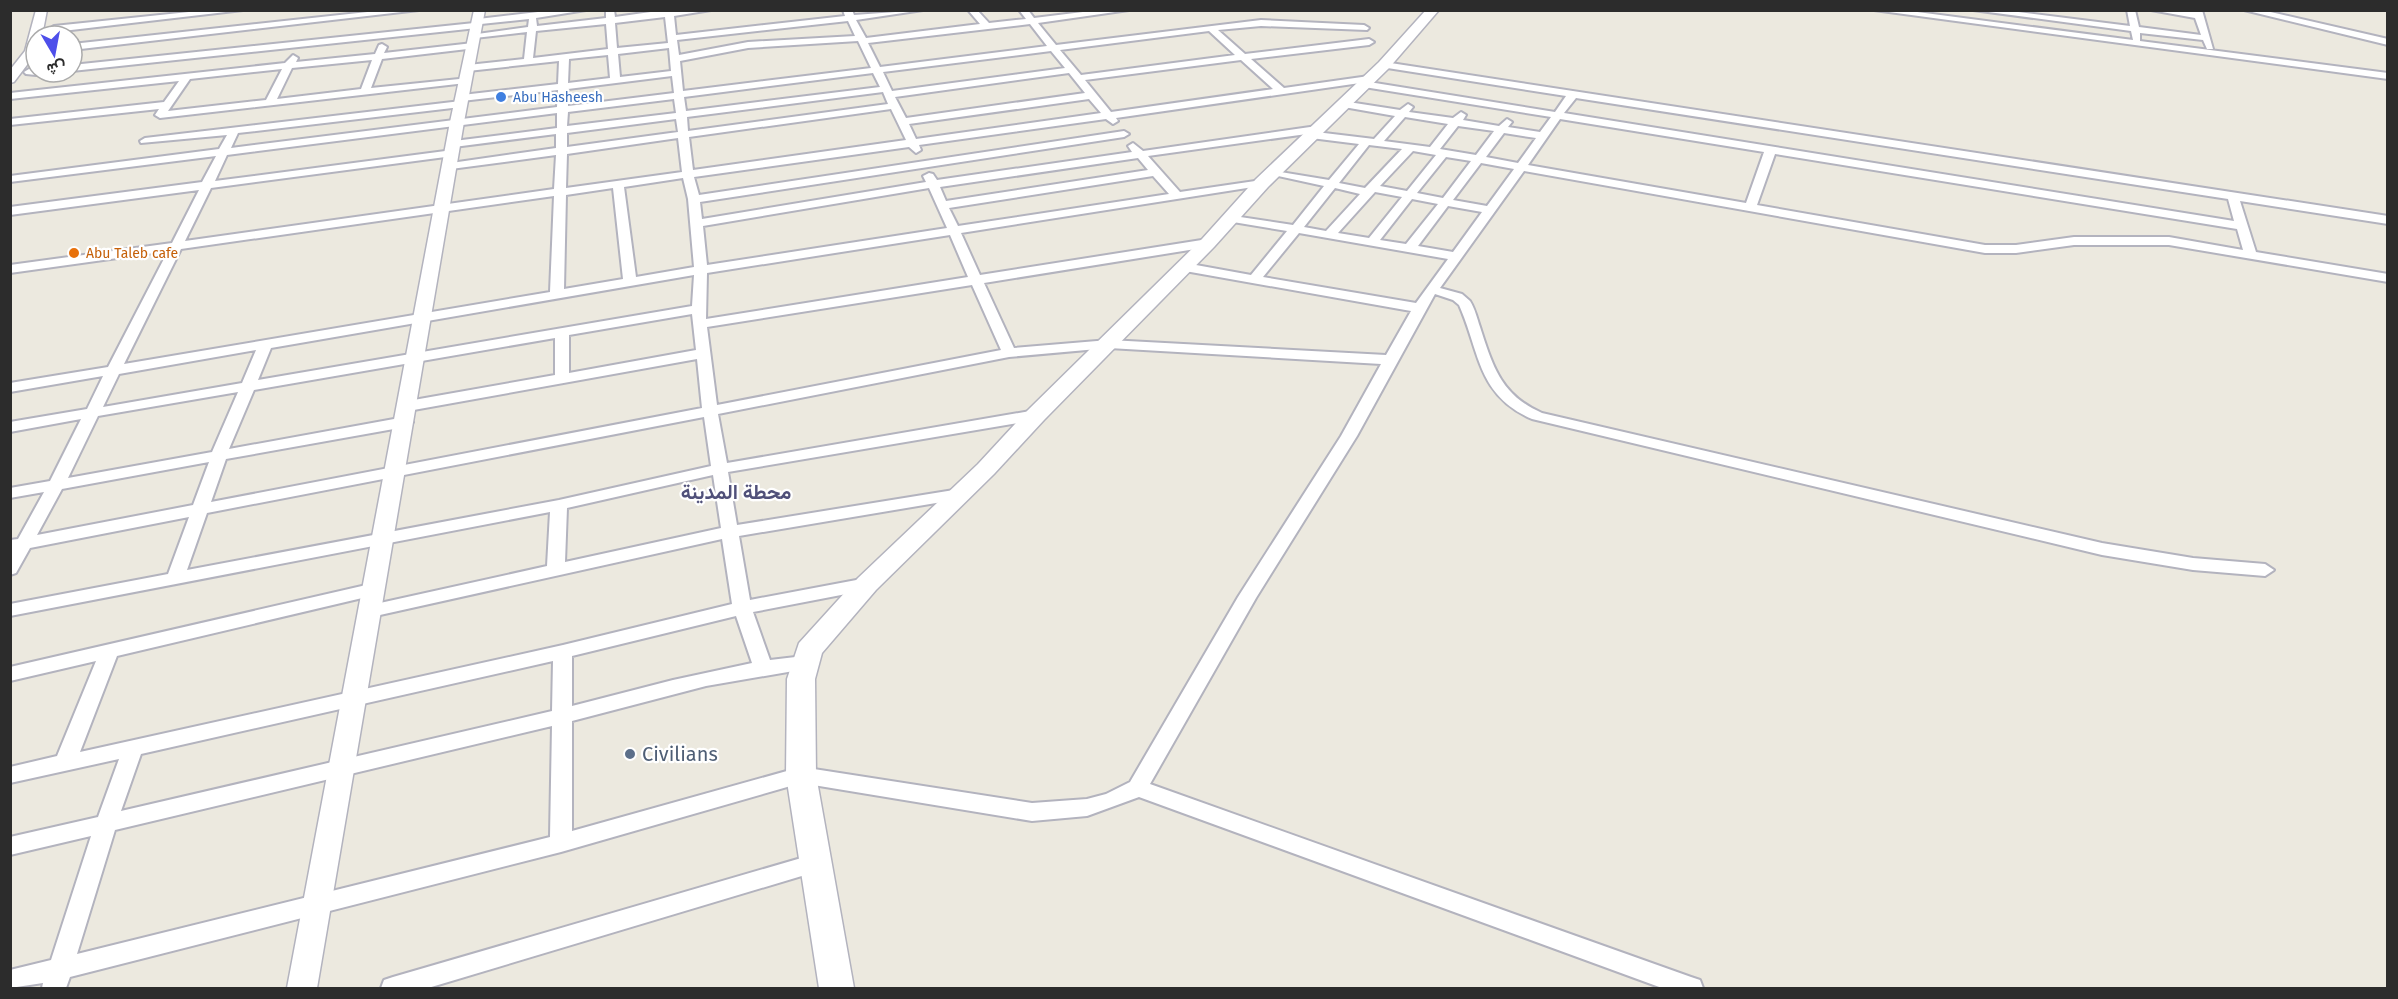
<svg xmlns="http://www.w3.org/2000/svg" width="2398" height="999" viewBox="0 0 2398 999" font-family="'Fira Sans',Vazirmatn,sans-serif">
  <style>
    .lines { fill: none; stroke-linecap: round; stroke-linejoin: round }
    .minor-casing { stroke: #b3b3be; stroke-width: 4 }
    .tertiary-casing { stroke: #b3b3be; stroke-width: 3 }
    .secondary-casing { stroke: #b3b3be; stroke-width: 3 }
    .minor { fill: #fff; fill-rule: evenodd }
    .tertiary { fill: #fff; fill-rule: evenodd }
    .secondary { fill: #fff; fill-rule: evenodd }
    .shop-dot { fill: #3f7fe0; stroke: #fff; stroke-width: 2 }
    .food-dot { fill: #e8710a; stroke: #fff; stroke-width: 2 }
    .service-dot { fill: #5c6f8a; stroke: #fff; stroke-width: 2 }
    .labels { text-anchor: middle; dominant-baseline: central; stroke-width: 4.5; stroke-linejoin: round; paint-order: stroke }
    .far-shop-label { font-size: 14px; fill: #366cbe; stroke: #fff; text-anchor: start }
    .far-food-label { font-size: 14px; fill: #c56008; stroke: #fff; text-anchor: start }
    .quarter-label { font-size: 20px; font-weight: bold; fill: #505079; stroke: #fff }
    .near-service-label { font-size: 20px; fill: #4e5e75; stroke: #fff; text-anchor: start }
  </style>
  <rect width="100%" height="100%" fill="#ece9df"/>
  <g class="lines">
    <defs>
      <path id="minor" d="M 208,10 L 243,10 L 54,32 L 49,29 L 54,26 Z
        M 386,10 L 419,10 L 72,50 L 72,44 Z
        M 555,10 L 586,10 L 536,18 L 537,26 L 606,18 L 606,10 L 614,10 L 615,17 L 665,10 L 711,10 L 674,16 L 676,35 L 845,16 L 843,10 L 852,10 L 854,15 L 923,10 L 856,20 L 866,38 L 980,24 L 968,10 L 977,10 L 989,23 L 1026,19 L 1019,10 L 1028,10 L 1034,18 L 1099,10 L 1129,10 L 1038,23 L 1056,45 L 1261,20 L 1364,25 L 1369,28 L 1367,30 L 1261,26 L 1218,30 L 1245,54 L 1369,39 L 1374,42 L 1369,45 L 1251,59 L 1284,88 L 1369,76 L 1374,79 L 1369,82 L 1555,112 L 1566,96 L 1381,67 L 1379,65 L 1384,62 L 2388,216 L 2388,224 L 2240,201 L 2256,252 L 2388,274 L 2388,282 L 2169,245 L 2074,245 L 2016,253 L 1985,253 L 1524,171 L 1440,288 L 1462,294 L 1470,301 C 1475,309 1477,318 1480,327 C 1493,367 1501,395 1542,413 L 2102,543 L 2193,558 L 2265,564 L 2274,570 L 2265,576 L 2193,570 L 2102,555 L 1532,419 C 1477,395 1480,352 1459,305 L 1453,300 L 1435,294 L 1357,436 L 1256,598 L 1150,784 L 1691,977 L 1700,980 L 1703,988 L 1662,988 L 1139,797 L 1087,816 L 1032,821 L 801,783 L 561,852 L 70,977 L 66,988 L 42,988 L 43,983 L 10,988 L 10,970 L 51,960 L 91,836 L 10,855 L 10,837 L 98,817 L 119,759 L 10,783 L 10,767 L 57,756 L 96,661 L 10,681 L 10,667 L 375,583 L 381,585 L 384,589 L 381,593 L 375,595 L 117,656 L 80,752 L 563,645 L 732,604 L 722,539 L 371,617 L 365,615 L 362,611 L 365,607 L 371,605 L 547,566 L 550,512 L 10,616 L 10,604 L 168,574 L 189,517 L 30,548 L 16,573 L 10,575 L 10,540 L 18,539 L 44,492 L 10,498 L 10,488 L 50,481 L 81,419 L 10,432 L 10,422 L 87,409 L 103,376 L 10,392 L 10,383 L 108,367 L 168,251 L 10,273 L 10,265 L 172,243 L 199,190 L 10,215 L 10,207 L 202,182 L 216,156 L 10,182 L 10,176 L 219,149 L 227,135 L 141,143 L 140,141 L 145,138 L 461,101 L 466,104 L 461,107 L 238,133 L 231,148 L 557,107 L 558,90 L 462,101 L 457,98 L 462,95 L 558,84 L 559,61 L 468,71 L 463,68 L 468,65 L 524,59 L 527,32 L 475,38 L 470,35 L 528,27 L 529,19 L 481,24 L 477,28 L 72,71 L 72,65 L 474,23 L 478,19 ZM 665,17 L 668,43 L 617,48 L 615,23 ZM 848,21 L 855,36 L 748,42 L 679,55 L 677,40 ZM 606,24 L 608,49 L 533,58 L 536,31 ZM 1030,24 L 1047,46 L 880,67 L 868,43 ZM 1209,31 L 1235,55 L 1081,75 L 1060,50 ZM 858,41 L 871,68 L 683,91 L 680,61 L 748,48 ZM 669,48 L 671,71 L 620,77 L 618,54 ZM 1051,51 L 1065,68 L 892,91 L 883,72 ZM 608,55 L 610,78 L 568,83 L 569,59 ZM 1241,60 L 1273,89 L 1111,112 L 1085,80 ZM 873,73 L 880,87 L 686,111 L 684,97 ZM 1069,73 L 1085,93 L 906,118 L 895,97 ZM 672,76 L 674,93 L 568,106 L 568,89 ZM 1360,83 L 1364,87 L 1551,117 L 1540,132 L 1508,127 L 1512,122 L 1507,119 L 1499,126 L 1463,120 L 1466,115 L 1461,112 L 1453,118 L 1409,112 L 1413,107 L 1408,104 L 1400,110 L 1342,101 L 1337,104 L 1338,106 L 1395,116 L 1374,139 L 1316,132 L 1322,129 L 1317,126 L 1143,151 L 1133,143 L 1128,146 L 1132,152 L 937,180 L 933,174 L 929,173 L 923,176 L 926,182 L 702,219 L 700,202 L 1124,137 L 1129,134 L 1124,131 L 699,195 L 694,177 L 909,147 L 916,153 L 921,150 L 919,145 L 1106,119 L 1113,124 L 1118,121 L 1116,118 ZM 883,92 L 888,104 L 688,131 L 687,117 ZM 1576,98 L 2228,199 L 2234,221 L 1564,113 ZM 674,99 L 676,113 L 567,126 L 568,112 ZM 1089,99 L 1101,113 L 916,139 L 909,124 ZM 891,109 L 906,140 L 693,170 L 689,137 ZM 557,113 L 557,128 L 454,141 L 449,144 L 454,147 L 556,134 L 556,148 L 451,163 L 445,166 L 451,169 L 556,155 L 554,189 L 185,241 L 211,188 L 453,156 L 458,153 L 453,150 L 215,181 L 227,155 ZM 1405,117 L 1448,124 L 1430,147 L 1384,141 ZM 676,119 L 678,132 L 567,147 L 567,133 ZM 1560,119 L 1764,152 L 1746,203 L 1528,165 ZM 1458,126 L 1494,131 L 1476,155 L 1440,149 ZM 1504,133 L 1536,138 L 1518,163 L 1486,157 ZM 1307,134 L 1311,138 L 1359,144 L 1329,180 L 1269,170 L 1269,174 L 1324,186 L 1293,225 L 1227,215 L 1227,221 L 1287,231 L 1251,275 L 1185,263 L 1179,267 L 1185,271 L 1411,311 L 1386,355 L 1109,340 L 1014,348 L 984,283 L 1208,247 L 1214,243 L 1208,239 L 980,275 L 961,233 L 1266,185 L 1268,183 L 1262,180 L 1180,192 L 1148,156 ZM 678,138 L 682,172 L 566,188 L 567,154 ZM 1369,145 L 1402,149 L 1365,188 L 1339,183 ZM 1413,151 L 1436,155 L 1407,191 L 1380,186 ZM 1775,154 L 2237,229 L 2243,250 L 2169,237 L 2074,237 L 2016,245 L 1985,245 L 1757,205 ZM 1446,157 L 1471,161 L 1443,198 L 1417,193 ZM 1138,158 L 1148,170 L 946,201 L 940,187 ZM 1481,163 L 1514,169 L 1487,206 L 1453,200 ZM 1153,176 L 1169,194 L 958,226 L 949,208 ZM 683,178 L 688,199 L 694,267 L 636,277 L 624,187 ZM 613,188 L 623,279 L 564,289 L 566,195 ZM 929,188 L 947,228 L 707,265 L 703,226 ZM 1335,188 L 1360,194 L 1326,231 L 1304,227 ZM 1375,192 L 1402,197 L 1369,238 L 1338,233 ZM 554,196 L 550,292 L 124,364 L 181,249 ZM 1412,199 L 1438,204 L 1406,244 L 1380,240 ZM 1448,206 L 1482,212 L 1453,252 L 1418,246 ZM 1299,233 L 1448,259 L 1416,303 L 1263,277 ZM 950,235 L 968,277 L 706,319 L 707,273 ZM 694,275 L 692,306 L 258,380 L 271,348 ZM 972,285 L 1001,350 L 717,405 L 707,327 ZM 692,314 L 696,350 L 569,373 L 569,335 ZM 555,338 L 555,375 L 408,401 L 400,406 L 408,411 L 697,359 L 702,408 L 211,502 L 226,459 L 405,427 L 413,422 L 405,417 L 229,449 L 254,390 ZM 1109,348 L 1381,364 L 1341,436 L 1238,597 L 1130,782 L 1106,794 L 1087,799 L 1032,803 L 801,767 L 572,831 L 572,721 L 706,686 L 811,668 L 814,663 L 811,658 L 804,656 L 770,660 L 753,612 L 867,590 L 876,584 L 867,578 L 750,600 L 739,536 L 960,499 L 968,494 L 960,489 L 737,525 L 728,472 L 1036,420 L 1044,415 L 1036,410 L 727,463 L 718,414 L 1009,357 ZM 256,350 L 242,383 L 103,407 L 119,374 ZM 238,392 L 212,452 L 68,478 L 98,416 ZM 704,417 L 711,466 L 559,500 L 187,570 L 207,513 ZM 209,462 L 193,505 L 37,535 L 62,489 ZM 713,475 L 721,528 L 565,562 L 567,508 ZM 736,616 L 752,663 L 673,680 L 572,706 L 572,656 ZM 553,661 L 552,711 L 121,811 L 141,754 ZM 552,726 L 550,837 L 77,954 L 115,830 Z
        M 1874,10 L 1902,10 L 2133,40 L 2131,31 L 1973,10 L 2003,10 L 2130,26 L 2127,10 L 2135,10 L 2139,27 L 2201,35 L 2195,18 L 2151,10 L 2202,10 L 2213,49 L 2207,49 L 2203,40 L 2140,33 L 2140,41 L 2388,73 L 2388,79 Z
        M 2244,10 L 2262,10 L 2388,39 L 2388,45 Z
        M 473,43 L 476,44 L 476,48 L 382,59 L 371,88 L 469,78 L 469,82 L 466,83 L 160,118 L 155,115 L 159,109 L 10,125 L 10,119 L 164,102 L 179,81 L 10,99 L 10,93 L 285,63 L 293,55 L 298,58 L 296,62 L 375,54 L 379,45 L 382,44 L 387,47 L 384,53 ZM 372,60 L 361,89 L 277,99 L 292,68 ZM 282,69 L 266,100 L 168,111 L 190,79 Z
        M 29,69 L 36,69 L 36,72 L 41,72 L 36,75 L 26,74 L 24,72 Z
        M 815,854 L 823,856 L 826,863 L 823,870 L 815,872 L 428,988 L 381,988 L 384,980 L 393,977 Z"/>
      <path id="tertiary" d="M 36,10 L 47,10 L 42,36 L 36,36 L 36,53 L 14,82 L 10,83 L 10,70 L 25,51 Z
        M 474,10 L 485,10 L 464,122 L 317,988 L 287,988 L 450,122 Z"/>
      <path id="secondary" d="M 1426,10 L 1439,10 L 1389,68 L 1268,187 L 1214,247 L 1044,420 L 994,474 L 876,590 L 822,653 L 815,679 L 816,775 L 854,988 L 819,988 L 786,775 L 787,679 L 799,643 L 858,578 L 978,464 L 1028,410 L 1202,239 L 1256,179 L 1379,62 Z"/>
    </defs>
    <use href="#minor" class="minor-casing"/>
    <use href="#tertiary" class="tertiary-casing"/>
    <use href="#secondary" class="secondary-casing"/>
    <use href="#minor" class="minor"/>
    <use href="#tertiary" class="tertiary"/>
    <use href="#secondary" class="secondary"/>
  </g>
  <circle class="shop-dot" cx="501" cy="97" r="6"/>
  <circle class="food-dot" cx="74" cy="253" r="6"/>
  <circle class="service-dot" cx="630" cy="754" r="6"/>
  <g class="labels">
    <g class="far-shop-label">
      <text x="513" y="97">Abu Hasheesh</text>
    </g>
    <g class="far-food-label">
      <text x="86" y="253">Abu Taleb cafe</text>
    </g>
    <g class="quarter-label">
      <text x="736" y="492">محطة المدينة</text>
    </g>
    <g class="near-service-label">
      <text x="642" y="754">Civilians</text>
    </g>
  </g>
  <rect width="2398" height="999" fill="none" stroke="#2c2c2c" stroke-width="24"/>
  <g transform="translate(54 54) rotate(170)"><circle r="28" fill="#ffffff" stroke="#ababab" stroke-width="1.5"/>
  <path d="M0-4.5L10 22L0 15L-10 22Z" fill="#4e4fea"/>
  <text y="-9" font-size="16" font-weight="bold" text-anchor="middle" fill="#2c2c2c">ش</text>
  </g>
</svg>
